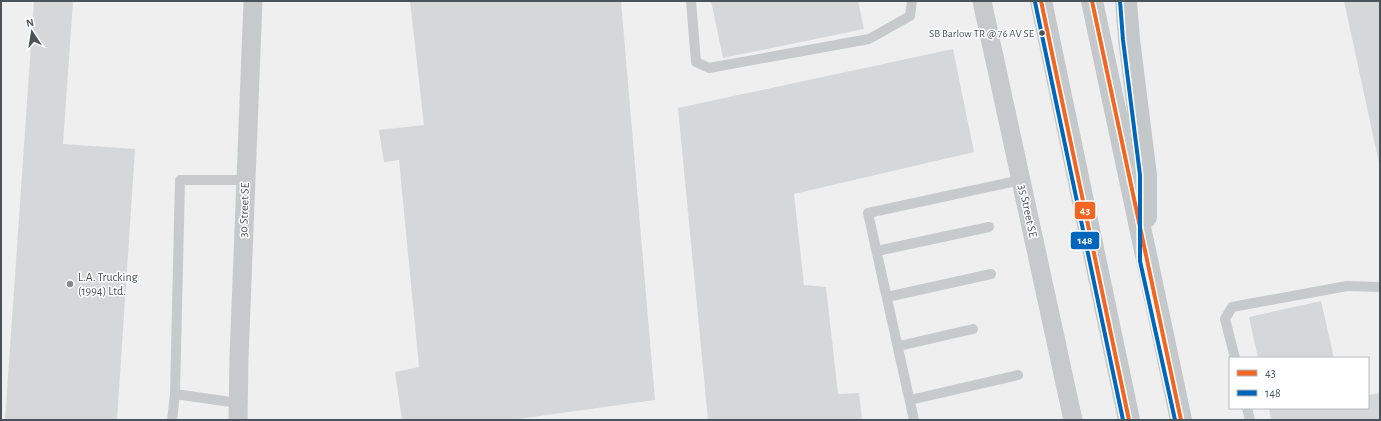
<svg xmlns="http://www.w3.org/2000/svg" width="1381" height="421" viewBox="0 0 1381 421" font-family="'Alegreya Sans',sans-serif">
  <style>
    .building { fill: #d6d7d8 }
    .lines { fill: none; stroke-linecap: round; stroke-linejoin: round }
    .lane { stroke: #c7cacb; stroke-width: 10 }
    .street { stroke: #c7cacb; stroke-width: 19 }
    .primary { stroke: #c5c8ca; stroke-width: 22 }
    .bus-1-casing { stroke: #fff; stroke-width: 7 }
    .bus-2-casing { stroke: #fff; stroke-width: 7 }
    .bus-1 { stroke: #f26522; stroke-width: 4 }
    .bus-2 { stroke: #0065bd; stroke-width: 4 }
    .bus-dot { fill: #48535a; stroke: #fff; stroke-width: 1.5 }
    .poi-dot { fill: #838a8e; stroke: #fff; stroke-width: 1.5 }
    .labels { text-anchor: middle; dominant-baseline: central; stroke-width: 3; stroke-linejoin: round; paint-order: stroke }
    .bus-label { font-size: 11px; fill: #48535a; stroke: #fff; text-anchor: end }
    .street-label { font-size: 12px; fill: #48535a; stroke: #fff }
    .poi-label { font-size: 12px; fill: #48535a; stroke: #fff; text-anchor: start }
    .line-badge { stroke: #fff; stroke-width: 1.5 }
    .badge-label { font-size: 11px; text-anchor: middle; font-weight: bold; fill: #fff }
  </style>
  <rect width="100%" height="100%" fill="#f0efef"/>
  <path class="building" d="M 34,1 L 73,1 L 63,144 L 135,149 L 117,420 L 5,420 Z
    M 410,1 L 621,1 L 655,400 L 511,420 L 402,420 L 395,372 L 419,367 L 399,160 L 384,162 L 379,130 L 424,125 Z
    M 711,1 L 858,1 L 864,29 L 723,58 Z
    M 1344,1 L 1380,1 L 1380,163 L 1379,163 Z
    M 953,49 L 974,152 L 794,194 L 804,285 L 826,287 L 838,394 L 859,393 L 862,420 L 708,420 L 678,108 Z
    M 1321,301 L 1334,358 L 1258,358 L 1249,317 Z
    M 1380,393 L 1380,420 L 1271,420 L 1269,408 L 1368,408 L 1368,395 Z"/>
  <g class="lines">
    <path class="lane" d="M 691,1 L 696,62 L 709,68 L 869,39 L 910,16 L 912,1
      M 877,251 L 989,227
      M 887,297 L 991,274
      M 899,346 L 973,329
      M 1235,358 L 1225,319 L 1232,307 L 1347,286 L 1380,287
      M 910,400 L 1018,375
      M 238,403 L 175,394 L 180,180 L 246,180
      M 1247,408 L 1250,420
      M 172,420 L 175,394
      M 914,420 L 868,213 L 1021,180"/>
    <path class="street" d="M 982,1 L 1073,420
      M 238,420 L 239,357 L 253,1"/>
    <path class="primary" d="M 1041,1 L 1129,420
      M 1092,1 L 1181,420
      M 1126,1 L 1129,39 L 1146,175 L 1146,217"/>
    <defs>
      <path id="bus-1" d="M 1041,1 L 1129,420
        M 1092,1 L 1181,420"/>
      <path id="bus-2" d="M 1120,1 L 1123,40 L 1140,175 L 1140,261 L 1175,420
        M 1035,2 L 1123,420"/>
    </defs>
    <use href="#bus-1" class="bus-1-casing"/>
    <use href="#bus-2" class="bus-2-casing"/>
    <use href="#bus-1" class="bus-1"/>
    <use href="#bus-2" class="bus-2"/>
  </g>
  <circle class="bus-dot" cx="1042" cy="33" r="3.5"/>
  <circle class="poi-dot" cx="70" cy="284" r="4"/>
  <g class="labels">
    <g class="bus-label">
      <text x="1034" y="33">SB Barlow TR @ 76 AV SE</text>
    </g>
    <g class="street-label">
      <text transform="translate(244 210) rotate(-88)">30 Street SE</text>
      <text transform="translate(1028 211) rotate(78)">35 Street SE</text>
    </g>
    <g class="poi-label">
      <text x="78" y="277">L.A. Trucking<tspan x="78" dy="14">(1994) Ltd.</tspan></text>
    </g>
  </g>
  <g class="line-badge">
    <rect x="1074" y="201" width="22" height="19" rx="4" fill="#f26522"/>
    <rect x="1070" y="231" width="30" height="19" rx="4" fill="#0065bd"/>
  </g>
  <g class="badge-label">
    <text x="1085" y="214">43</text>
    <text x="1085" y="244">148</text>
  </g>
  <rect width="1381" height="421" fill="none" stroke="#48535a" stroke-width="4"/>
  <rect x="1229" y="357" width="140" height="52" fill="#ffffff" stroke="#b6babd"/>
  <rect x="1237" y="370" width="20" height="6" fill="#f26522" stroke="#b6babd"/>
  <text x="1265" y="377" font-size="12" fill="#48535a">43</text>
  <rect x="1237" y="390" width="20" height="6" fill="#0065bd" stroke="#b6babd"/>
  <text x="1265" y="397" font-size="12" fill="#48535a">148</text>
  <g transform="translate(32 32) rotate(348)" stroke="#ffffff" stroke-width="3" paint-order="stroke">
  <path d="M0-3L7 15L0 10L-7 15Z" fill="#48535a"/>
  <text y="-6" font-size="11" font-weight="bold" text-anchor="middle" fill="#48535a">N</text>
  </g>
</svg>
